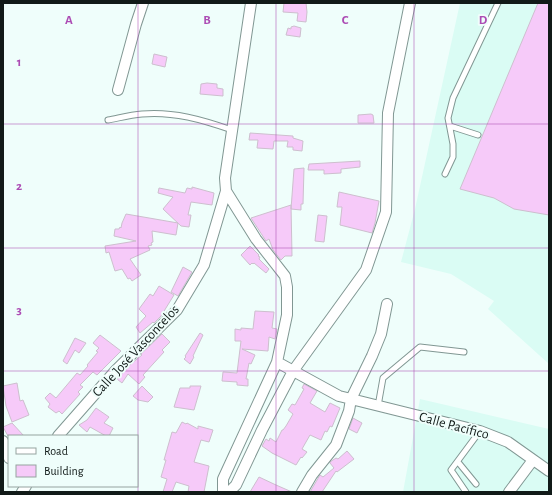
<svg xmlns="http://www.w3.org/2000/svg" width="552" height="495" viewBox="0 0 552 495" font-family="'Alegreya Sans',sans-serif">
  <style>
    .built { fill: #dafcf4 }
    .building { fill: #f6caf9; stroke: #cdbfce }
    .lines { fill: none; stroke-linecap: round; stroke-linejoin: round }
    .service-casing { stroke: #819793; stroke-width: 7 }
    .minor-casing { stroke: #819793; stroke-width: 12 }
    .service { stroke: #fff; stroke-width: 5 }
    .minor { stroke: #fff; stroke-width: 10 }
    .grid { fill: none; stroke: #ac4cb4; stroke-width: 1; stroke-opacity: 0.55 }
    .labels { text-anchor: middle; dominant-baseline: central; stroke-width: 4; stroke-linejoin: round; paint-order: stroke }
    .street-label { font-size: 14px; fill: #111a18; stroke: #effefb }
    .grid-label { font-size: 13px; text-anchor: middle; font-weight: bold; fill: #ac4cb4; stroke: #effefb; stroke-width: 4; stroke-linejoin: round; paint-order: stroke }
  </style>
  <rect width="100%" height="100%" fill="#effefb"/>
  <path class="built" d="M 460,3 L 549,3 L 549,364 L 488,309 L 494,301 L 451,274 L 401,262 L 415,209 Z
    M 420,399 L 549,429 L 549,492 L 403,492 Z"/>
  <path class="building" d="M 284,3 L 306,3 L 307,12 L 306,22 L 297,21 L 298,13 L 283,12 Z
    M 538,3 L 549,3 L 549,215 L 514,209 L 494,198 L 460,189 Z
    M 294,26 L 301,28 L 300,37 L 286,35 L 288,28 L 291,29 L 291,27 Z
    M 154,54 L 167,57 L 165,67 L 152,64 Z
    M 207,83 L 217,84 L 217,88 L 223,89 L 223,96 L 200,94 L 201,84 Z
    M 371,114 L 373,115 L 374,123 L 358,123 L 358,115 Z
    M 250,133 L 293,136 L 293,138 L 303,141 L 302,151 L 293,150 L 293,147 L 287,147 L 288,141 L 274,141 L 273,149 L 257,148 L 258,140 L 249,140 Z
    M 360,161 L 360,167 L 341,169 L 341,173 L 324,174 L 324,170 L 308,170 L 309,164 Z
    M 304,168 L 303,204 L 301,204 L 301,210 L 291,209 L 294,169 Z
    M 192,187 L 214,193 L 212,205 L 191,202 L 188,215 L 191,215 L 189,227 L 181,226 L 163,209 L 173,197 L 158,193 L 159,188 L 185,193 L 187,188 L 192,189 Z
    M 339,192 L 379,201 L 375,223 L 372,233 L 340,225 L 342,207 L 337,207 Z
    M 291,205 L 292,256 L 285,256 L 281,260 L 273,250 L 269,239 L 266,241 L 251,218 Z
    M 126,214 L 178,223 L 176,235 L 152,231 L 153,242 L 151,243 L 152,245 L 148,246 L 150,250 L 130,259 L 141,275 L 132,281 L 130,278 L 128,279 L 122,269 L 115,271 L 109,252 L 106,253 L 105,246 L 136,241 L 114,236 L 115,229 L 119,229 L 120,227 L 121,228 L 122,223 Z
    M 318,215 L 327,216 L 324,242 L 315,241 Z
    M 250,246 L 259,255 L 258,256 L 260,257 L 259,259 L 269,269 L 266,273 L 254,263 L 253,264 L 252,263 L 250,265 L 241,255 Z
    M 183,267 L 192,272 L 178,296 L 171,292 Z
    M 159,286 L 174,295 L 161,316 L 154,323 L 153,322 L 140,333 L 136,327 L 146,316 L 139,309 L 150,294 L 153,296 Z
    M 255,311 L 274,312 L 272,328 L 277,329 L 275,339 L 269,337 L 268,351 L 242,349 L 255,355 L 251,364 L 249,363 L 246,379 L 248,379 L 248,386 L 237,385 L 237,382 L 222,381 L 223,372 L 237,373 L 241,341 L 235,341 L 235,329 L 241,330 L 241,328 L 253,329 Z
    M 200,333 L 203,335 L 193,356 L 194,357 L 190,364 L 184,359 L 186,357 L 185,356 Z
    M 162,334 L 170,342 L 162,350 L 164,352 L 143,375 L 145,377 L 139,384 L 128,374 L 122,383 L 117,379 L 131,364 L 142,355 L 141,354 Z
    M 100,335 L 121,351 L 97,375 L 93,372 L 80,385 L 83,387 L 78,392 L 80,394 L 62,414 L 59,411 L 56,413 L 48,407 L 50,404 L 45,398 L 50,393 L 56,398 L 77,373 L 80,375 L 88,366 L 87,365 L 98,352 L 96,351 L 99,348 L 93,343 Z
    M 75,338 L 86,343 L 79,353 L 75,350 L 67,364 L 63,361 Z
    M 17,383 L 20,401 L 23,400 L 29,415 L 12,422 L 6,406 L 3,386 Z
    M 304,384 L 317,391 L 310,403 L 325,412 L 330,403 L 340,408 L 332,427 L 330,426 L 327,432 L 325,431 L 321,440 L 310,435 L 302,449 L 307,452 L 302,458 L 301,457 L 296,465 L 272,453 L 262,446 L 266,439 L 269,441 L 270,438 L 276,442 L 282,430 L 283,430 L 286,426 L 293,414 L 288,410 L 292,404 L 295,405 L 304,389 L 302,388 Z
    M 142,386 L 153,397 L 148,402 L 138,400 L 133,396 Z
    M 190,386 L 201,386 L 194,410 L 174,407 L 180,388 L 190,388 Z
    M 96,408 L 109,417 L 104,423 L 113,428 L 109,436 L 106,436 L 90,427 L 87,432 L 79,425 L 87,420 Z
    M 353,418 L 362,423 L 357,433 L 349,429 Z
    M 182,422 L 186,424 L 187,423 L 198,429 L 198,426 L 213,430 L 209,442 L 201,440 L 194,462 L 209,466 L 204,492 L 188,492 L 189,486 L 176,482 L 172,492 L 163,492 L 167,479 L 161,477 L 166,460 L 164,460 L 172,432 L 176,433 Z
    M 12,423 L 24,436 L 8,436 L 3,427 Z
    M 347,451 L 354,459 L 337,472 L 336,471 L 322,492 L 310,492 L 320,475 L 323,477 L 334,468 L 330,463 L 330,462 L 336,458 L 338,459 Z
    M 259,477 L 276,485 L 292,492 L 250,492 Z"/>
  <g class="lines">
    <defs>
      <path id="service" d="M 108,120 C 119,118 130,115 142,114 C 173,111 203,120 232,130
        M 450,126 L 478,135
        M 445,174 L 453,157 L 453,144 L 448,118 L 453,98 L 498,3
        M 378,406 L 383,378 L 420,347 L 464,352
        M 458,462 L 476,484
        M 466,492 L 451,470 L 480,431"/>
      <path id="minor" d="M 251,3 L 225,178 L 226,191 L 256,239 L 285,276 L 287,287 L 287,315 L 277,362 L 339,396 L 480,431 L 508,442 L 549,471
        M 118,90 L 136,24 L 143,3
        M 58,436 L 116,370 L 177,310 L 204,265 L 226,191
        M 3,441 L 9,458
        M 22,492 L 26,486
        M 223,492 L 223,479 L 277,362
        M 229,492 L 236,485 L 262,430 L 293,371 L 366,270 L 386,212 L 388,113 L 410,3
        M 302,492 L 312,475 L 336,445 L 349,411 L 351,399 L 372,356 L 381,334 L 387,304
        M 509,492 L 533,460"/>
    </defs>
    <use href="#service" class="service-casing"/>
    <use href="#minor" class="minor-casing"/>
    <use href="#service" class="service"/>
    <use href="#minor" class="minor"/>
  </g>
  <path class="grid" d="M 138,3 L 138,492M 276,3 L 276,492M 414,3 L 414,492M 3,124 L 549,124M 3,248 L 549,248M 3,371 L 549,371"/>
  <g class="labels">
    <g class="street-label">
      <text transform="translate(136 351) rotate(-47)">Calle José Vasconcelos</text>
      <text transform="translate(454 426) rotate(15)">Calle Pacífico</text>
    </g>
  </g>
  <g class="grid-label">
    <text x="69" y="24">A</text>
    <text x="207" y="24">B</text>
    <text x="345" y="24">C</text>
    <text x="483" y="24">D</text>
    <text x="19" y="66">1</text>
    <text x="19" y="190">2</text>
    <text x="19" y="314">3</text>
  </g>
  <rect width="552" height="495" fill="none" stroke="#111a18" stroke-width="8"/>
  <rect x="8" y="435" width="130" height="52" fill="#effefb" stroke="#96a3a0"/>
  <rect x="16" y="448" width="20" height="6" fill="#ffffff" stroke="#96a3a0"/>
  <text x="44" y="455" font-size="12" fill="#111a18">Road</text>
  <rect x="16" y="465" width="20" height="12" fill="#f6caf9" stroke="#96a3a0"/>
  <text x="44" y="475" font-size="12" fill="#111a18">Building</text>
</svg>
